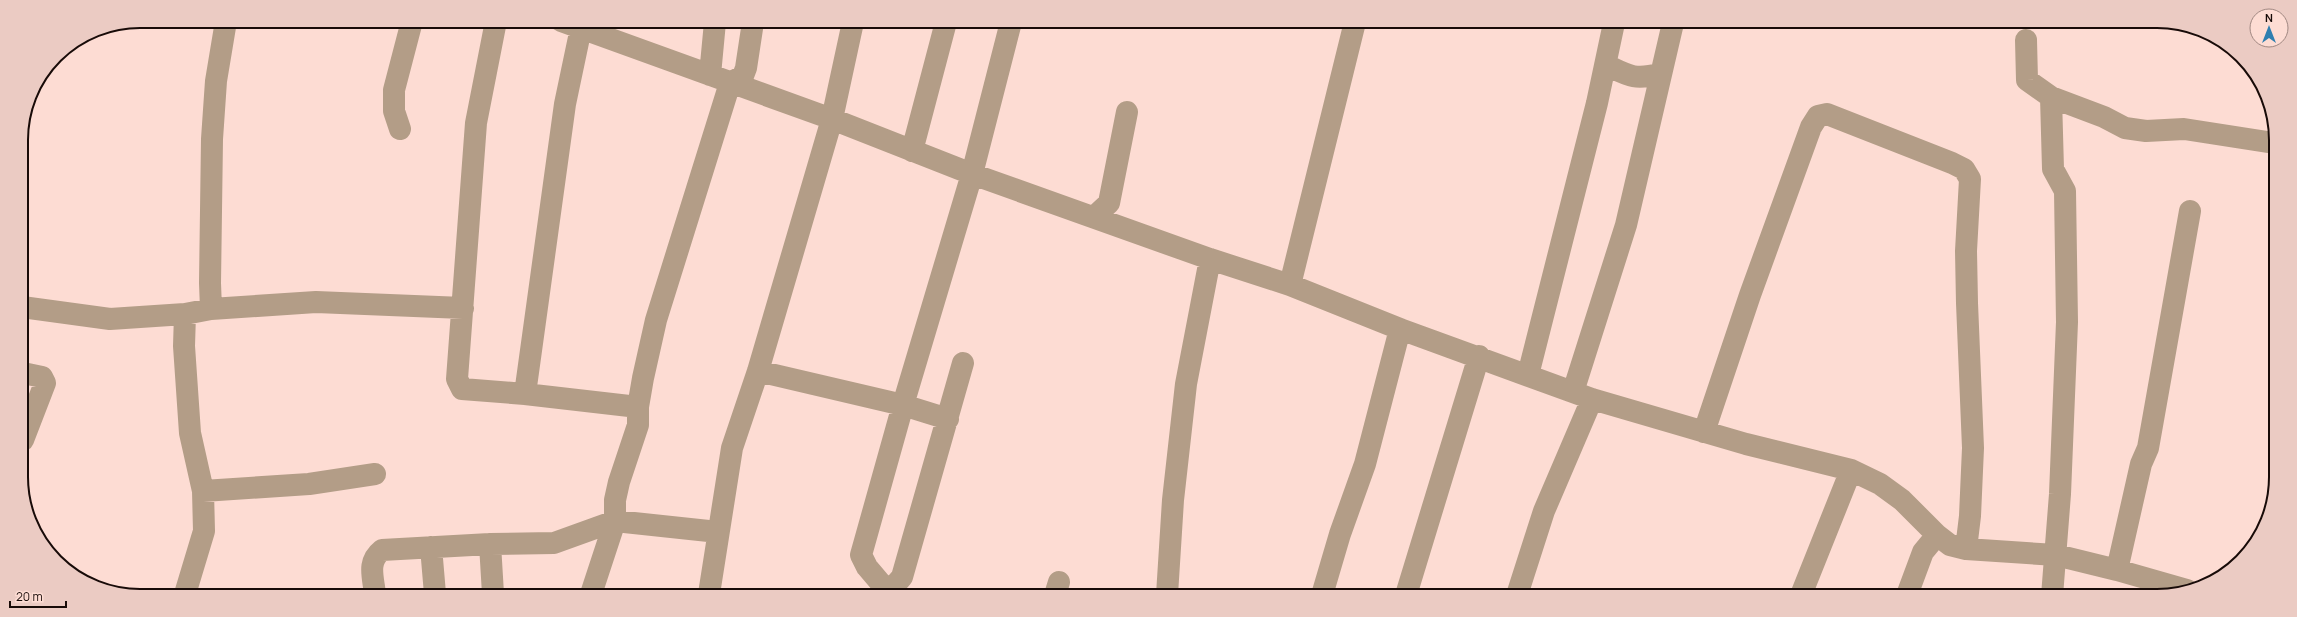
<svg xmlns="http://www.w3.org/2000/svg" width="2297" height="617" viewBox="0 0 2297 617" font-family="Manrope,sans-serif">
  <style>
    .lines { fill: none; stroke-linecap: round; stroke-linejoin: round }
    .minor { stroke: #b39d87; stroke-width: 22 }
    .rim { fill: none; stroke: #180b08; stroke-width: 2 }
  </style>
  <rect width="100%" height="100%" fill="#fddcd3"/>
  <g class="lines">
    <path class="minor" d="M 496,21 L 476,123 L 457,379 L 462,389 L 525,394
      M 561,21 L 832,119 L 972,174 L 1210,259 L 1290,285 L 1400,329 L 1592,399 L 1746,444 L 1851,470 L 1880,484 L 1902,500 L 1937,535 L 1950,545 L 1966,549 L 2056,555 L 2117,570 L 2187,590
      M 581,28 L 565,104 L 525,394 L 638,407
      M 2026,40 L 2027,80 L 2051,97 L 2053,169 L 2065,191 L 2067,322 L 2060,494 L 2052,596
      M 1606,65 C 1629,76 1634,80 1660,74
      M 710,75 L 715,22
      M 2051,97 L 2104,117 L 2125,128 L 2146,131 L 2184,129 L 2274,143
      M 400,129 L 394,111 L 394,90 L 412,21
      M 912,151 L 946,22
      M 1094,217 L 1109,203 L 1127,112
      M 1290,285 L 1355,22
      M 22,307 L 110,319 L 185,314 L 211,309 L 316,302 L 463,308
      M 211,309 L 210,283 L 212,139 L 216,81 L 226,21
      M 758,371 L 903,405 L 948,419
      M 23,373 L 42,377 L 45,383 L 23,440
      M 1528,375 L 1597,103 L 1614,23
      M 1573,392 L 1626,225 L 1673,23
      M 1704,432 L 1750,295 L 1811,127 L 1818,116 L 1827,114 L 1952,163 L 1964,169 L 1970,179 L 1966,251 L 1967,303 L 1973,448 L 1970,516 L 1966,549
      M 203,491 L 309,484 L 375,474
      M 490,544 L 493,594
      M 431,547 L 435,594
      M 2117,570 L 2141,464 L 2148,448 L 2190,211
      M 889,593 L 867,567 L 861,555 L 903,405 L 972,174 L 1011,22
      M 185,594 L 204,531 L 203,491 L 190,433 L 184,346 L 185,314
      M 375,594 C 373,576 367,562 382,550 L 490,544 L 554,543 L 615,521 L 718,532
      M 591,594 L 615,521 L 615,500 L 619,482 L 638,425 L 638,407 L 643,378 L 656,320 L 730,83 L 743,76 L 746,68 L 753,22
      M 709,594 L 732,448 L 758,371 L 832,119 L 853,22
      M 887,594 L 902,577 L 963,363
      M 1055,595 L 1059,582
      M 1167,595 L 1173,500 L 1186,384 L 1210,259
      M 1322,595 L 1340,534 L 1365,464 L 1400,329
      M 1406,595 L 1479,356
      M 1517,595 L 1544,511 L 1592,399
      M 1801,595 L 1851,470
      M 1907,595 L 1923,552 L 1937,535"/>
  </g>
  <path d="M0 0H2297V617H0ZM140 28H2157A112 112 0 0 1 2269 140V477A112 112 0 0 1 2157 589H140A112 112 0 0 1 28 477V140A112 112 0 0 1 140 28Z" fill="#ebcbc3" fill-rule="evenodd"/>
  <path class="rim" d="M140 28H2157A112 112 0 0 1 2269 140V477A112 112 0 0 1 2157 589H140A112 112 0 0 1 28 477V140A112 112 0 0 1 140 28Z"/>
  <g transform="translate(2269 28)"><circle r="19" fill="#fddcd3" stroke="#a18882"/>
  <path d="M0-3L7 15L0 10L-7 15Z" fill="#2f7fb0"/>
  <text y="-6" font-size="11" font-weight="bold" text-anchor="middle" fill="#180b08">N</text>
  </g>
  <path d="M10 601v6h56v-6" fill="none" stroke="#180b08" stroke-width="2"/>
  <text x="16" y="601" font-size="12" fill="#180b08" stroke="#fddcd3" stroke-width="3" paint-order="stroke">20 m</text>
</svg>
